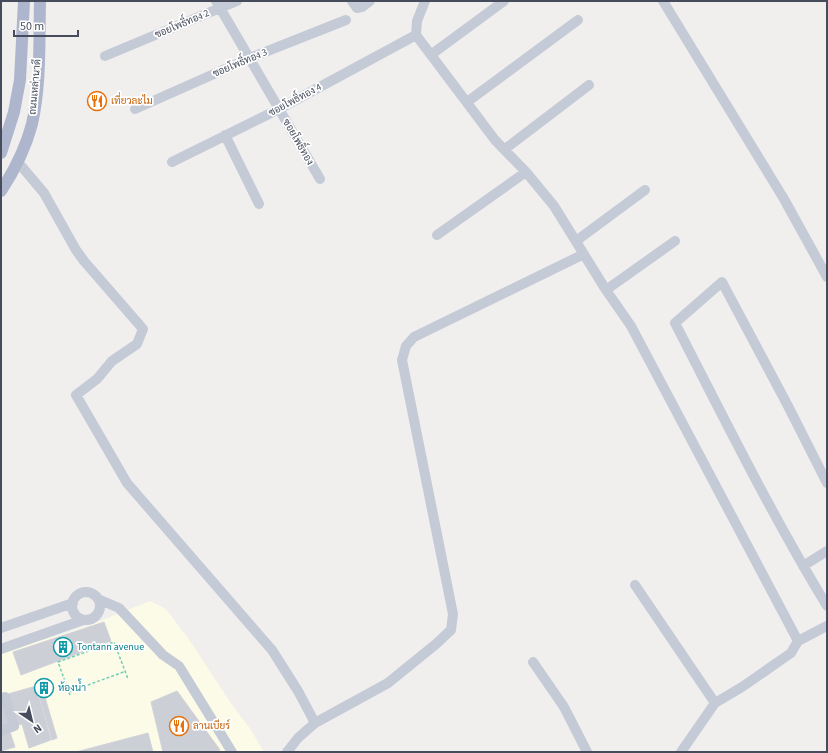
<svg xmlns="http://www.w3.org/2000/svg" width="828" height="753" viewBox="0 0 828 753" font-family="'Source Sans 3',Sarabun,sans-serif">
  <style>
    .commercial { fill: #fcfbe7 }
    .building { fill: #cdcfd6; stroke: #d2d2da }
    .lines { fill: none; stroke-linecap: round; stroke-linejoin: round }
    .path { stroke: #74cdb6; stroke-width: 1.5; stroke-dasharray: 3 2; stroke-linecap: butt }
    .minor { stroke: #c4cad6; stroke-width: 10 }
    .major { stroke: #adb6cd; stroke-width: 12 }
    .labels { text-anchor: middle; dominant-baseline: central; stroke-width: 3.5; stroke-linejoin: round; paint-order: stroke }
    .street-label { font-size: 10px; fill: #464c5c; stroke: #fff }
    .food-label { font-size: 10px; fill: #c56008; stroke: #fff; text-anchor: start }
    .culture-label { font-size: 10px; fill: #0d838f; stroke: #fff; text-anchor: start }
  </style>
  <rect width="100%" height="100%" fill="#f1efee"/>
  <path class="commercial" d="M 150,601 L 166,609 L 190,641 L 230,702 L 251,730 L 264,752 L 1,752 L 1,653 L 88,626 Z"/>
  <path class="building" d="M 104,622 L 111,641 L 21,675 L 13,652 Z
    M 49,684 L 50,688 L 40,691 L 38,687 Z
    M 36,686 L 51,740 L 29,748 L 22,724 L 1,729 L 1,696 Z
    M 177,691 L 220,750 L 215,752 L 163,752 L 151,702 Z
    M 44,694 L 57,738 L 52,740 L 39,695 Z
    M 1,700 L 11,721 L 1,725 Z
    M 9,729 L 15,747 L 1,751 L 1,731 Z
    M 148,733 L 153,752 L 76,752 Z"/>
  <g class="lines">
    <path class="path" d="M 69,692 L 126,671
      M 70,695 L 58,662 L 114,642 L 128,679"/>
    <path class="minor" d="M 216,1 L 320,179
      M 352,1 L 357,8 L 362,7 L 370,1
      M 425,1 L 417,21 L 416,35 L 495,140 L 526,172 L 554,206 L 606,290 L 631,326 L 798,641
      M 663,1 L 784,199 L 827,277
      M 432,54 L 504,1
      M 105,56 L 237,1
      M 467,102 L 578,20
      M 135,109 L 250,58 L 346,20
      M 225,135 L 259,204
      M 505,149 L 589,85
      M 17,161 L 44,193 L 76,250 L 84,261 L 143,329 L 137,344 L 112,361 L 97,379 L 76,395 L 127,483 L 272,650 L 298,691 L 315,723 L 388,683 L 436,644 L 451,630 L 453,614 L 402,360 L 406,346 L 414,337 L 584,254
      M 172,162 L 279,109 L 416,35
      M 437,235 L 526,172
      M 576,241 L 645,190
      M 606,290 L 675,241
      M 827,483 L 788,406 L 722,282 L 675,323 C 724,418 771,514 827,606
      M 803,566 L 827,551
      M 635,585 L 715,703 L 681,752
      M72 606a14 14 0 1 1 28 0a14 14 0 1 1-28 0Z
      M 98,599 L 119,608 L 163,655 L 179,666 L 232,752
      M 1,628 L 73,603
      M 1,649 L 83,620
      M 533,662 L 564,707 L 587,752
      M 1,699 L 5,697 L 14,726 L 1,731
      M 715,703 L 742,687 L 791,653 L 798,641 L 827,626
      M 287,752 L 298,738 L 315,723"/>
    <path class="major" d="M 1,153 L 14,112 L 20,80 L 24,1
      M 1,191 C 14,171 26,147 32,124 C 41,84 39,41 40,1"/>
  </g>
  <defs>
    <symbol id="restaurant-ring" viewBox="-11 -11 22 22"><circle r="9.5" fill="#fff" stroke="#e8710a" stroke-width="1.5"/><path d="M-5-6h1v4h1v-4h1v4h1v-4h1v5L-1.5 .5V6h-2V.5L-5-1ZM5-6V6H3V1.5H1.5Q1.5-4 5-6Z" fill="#e8710a"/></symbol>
    <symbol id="building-ring" viewBox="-11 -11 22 22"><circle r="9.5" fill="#fff" stroke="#0f9aa8" stroke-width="1.5"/><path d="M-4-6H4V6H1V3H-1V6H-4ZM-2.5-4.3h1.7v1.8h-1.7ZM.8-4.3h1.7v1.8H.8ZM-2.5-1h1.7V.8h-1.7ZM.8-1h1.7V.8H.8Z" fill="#0f9aa8"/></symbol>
  </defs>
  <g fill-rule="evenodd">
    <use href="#restaurant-ring" x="86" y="90" width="22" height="22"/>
    <use href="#building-ring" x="52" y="636" width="22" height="22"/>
    <use href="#building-ring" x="33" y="677" width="22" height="22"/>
    <use href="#restaurant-ring" x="168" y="715" width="22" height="22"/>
  </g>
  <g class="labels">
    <g class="street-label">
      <text transform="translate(182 24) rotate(-23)">ซอยโพธิ์ทอง 2</text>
      <text transform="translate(240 63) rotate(-23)">ซอยโพธิ์ทอง 3</text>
      <text transform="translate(35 87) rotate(-85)">ถนนเหล่านาดี</text>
      <text transform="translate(295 100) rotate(-28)">ซอยโพธิ์ทอง 4</text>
      <text transform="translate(298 142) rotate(60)">ซอยโพธิ์ทอง</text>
    </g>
    <g class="food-label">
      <text x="111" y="101">เที่ยวละไม</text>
      <text x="193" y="726">ลานเบียร์</text>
    </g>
    <g class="culture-label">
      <text x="77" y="647">Tontann avenue</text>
      <text x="58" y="688">ห้องน้ำ</text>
    </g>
  </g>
  <rect width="828" height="753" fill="none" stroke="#464c5c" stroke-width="4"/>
  <g transform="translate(32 721) rotate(145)" stroke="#ffffff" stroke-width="3" paint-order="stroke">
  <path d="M0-3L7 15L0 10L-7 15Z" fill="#464c5c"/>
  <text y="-6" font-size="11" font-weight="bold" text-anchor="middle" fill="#464c5c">N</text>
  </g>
  <path d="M14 30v6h64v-6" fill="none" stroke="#464c5c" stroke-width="2"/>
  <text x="20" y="30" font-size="12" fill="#464c5c" stroke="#ffffff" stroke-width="3" paint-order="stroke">50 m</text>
</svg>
